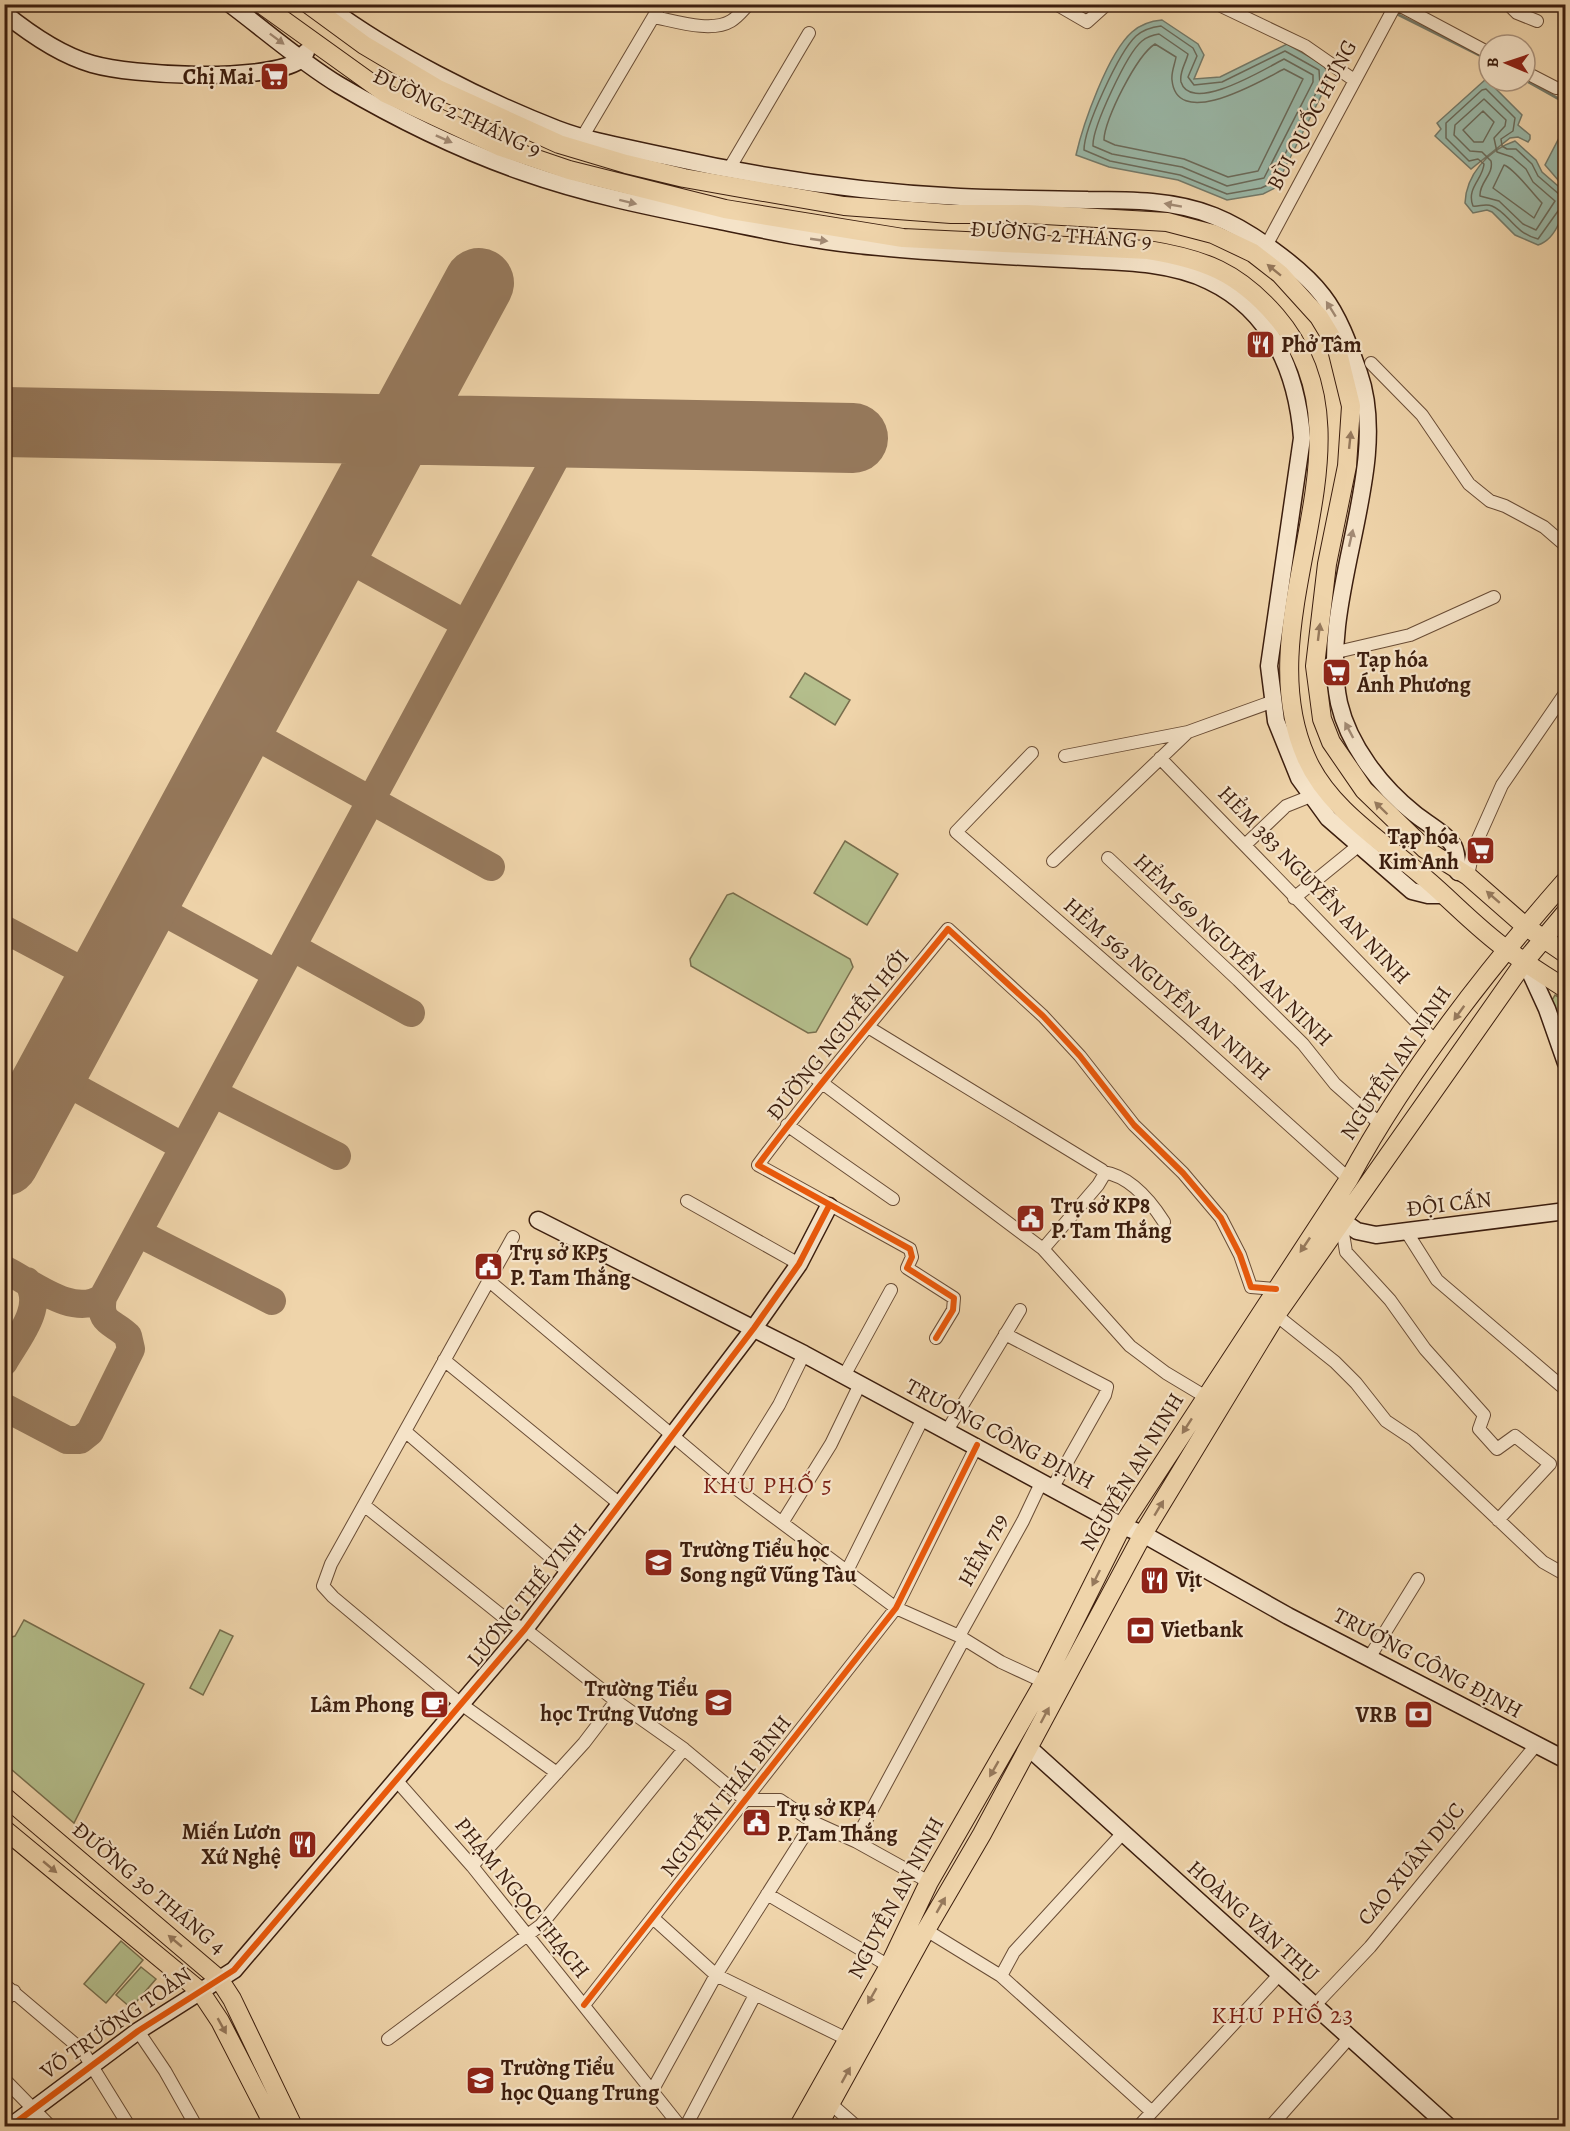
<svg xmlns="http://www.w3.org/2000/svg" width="1570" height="2131" viewBox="0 0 1570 2131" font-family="Alegreya,serif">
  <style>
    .green { fill: #b4be8c; stroke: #786e4d; stroke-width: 1.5 }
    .water { fill: #9ab8a8; stroke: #747a6a; stroke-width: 1.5 }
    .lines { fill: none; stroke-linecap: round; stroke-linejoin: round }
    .shore { stroke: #6b6b5b; stroke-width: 1.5 }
    .stream { stroke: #747a6a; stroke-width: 3 }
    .taxiway { stroke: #96795c; stroke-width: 28 }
    .runway { stroke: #96795c; stroke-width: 70 }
    .street-casing { stroke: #694c35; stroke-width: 14 }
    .secondary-casing { stroke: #3c1e0e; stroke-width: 19 }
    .primary-casing { stroke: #3c1e0e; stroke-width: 20 }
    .street { stroke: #f5e3c8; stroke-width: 12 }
    .secondary { stroke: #f5e3c8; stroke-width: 16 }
    .primary { stroke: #efd4aa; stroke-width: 18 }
    .cycleway-casing { stroke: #f5e3c8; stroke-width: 10 }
    .cycleway { stroke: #e8590c; stroke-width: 6 }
    .oneway { fill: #a28a74 }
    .oneway2 { fill: #96795c }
    .labels { text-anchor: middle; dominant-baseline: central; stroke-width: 4.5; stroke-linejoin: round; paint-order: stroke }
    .poi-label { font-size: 22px; font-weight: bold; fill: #3c1e0e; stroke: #f5e3c8; text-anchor: start }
    .street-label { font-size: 22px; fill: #3c1e0e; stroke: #f5e3c8 }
    .neighbourhood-label { font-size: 24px; letter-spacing: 1.5px; fill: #7a1f14; stroke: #f5e3c8 }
  </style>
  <rect width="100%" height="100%" fill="#efd4aa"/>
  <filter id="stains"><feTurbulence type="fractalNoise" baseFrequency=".00333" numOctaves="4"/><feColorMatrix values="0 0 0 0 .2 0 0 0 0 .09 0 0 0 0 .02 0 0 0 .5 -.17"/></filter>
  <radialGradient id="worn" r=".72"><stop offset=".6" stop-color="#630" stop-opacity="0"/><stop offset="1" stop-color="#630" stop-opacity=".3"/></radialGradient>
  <path class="green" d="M 805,673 L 850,700 L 835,725 L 790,697 Z
    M 845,841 L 898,874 L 867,925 L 814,893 Z
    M 733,893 L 850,959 L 853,967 L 816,1032 L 808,1033 L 691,966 L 690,959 L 727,895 Z
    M 1555,995 L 1565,1001 L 1566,1048 L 1552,1000 Z
    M 24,1620 L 144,1684 L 74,1823 L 5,1764 L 5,1639 L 15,1636 Z
    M 220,1630 L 233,1636 L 203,1695 L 190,1688 Z
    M 121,1941 L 143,1960 L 106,2003 L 84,1984 Z
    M 141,1967 L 156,1979 L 131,2008 L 116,1995 Z"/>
  <path class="water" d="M 1162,20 L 1198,44 L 1204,55 L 1194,79 L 1220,77 L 1287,44 L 1324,65 L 1328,76 L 1326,86 L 1275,188 L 1263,194 L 1227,200 L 1178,180 L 1109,167 L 1076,155 C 1083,124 1108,53 1132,32 C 1141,24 1150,21 1162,20 Z
    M 1486,79 L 1522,115 L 1518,125 L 1530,135 L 1530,139 L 1528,142 L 1518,137 L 1510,138 L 1471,169 L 1435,136 L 1441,129 L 1437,123 Z
    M 1565,112 L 1565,188 L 1545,165 L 1561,134 Z
    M 1515,141 L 1536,160 L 1542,172 L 1565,192 C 1566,210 1557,239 1538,245 L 1515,235 L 1492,212 L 1487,210 L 1473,213 L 1465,203 C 1466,175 1488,150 1515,141 Z"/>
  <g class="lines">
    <path class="shore" d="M 1161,26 L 1193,48 L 1197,56 L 1188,77 L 1194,85 L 1222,82 L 1285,51 L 1319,70 L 1320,85 L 1270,184 L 1261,188 L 1227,194 L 1180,175 L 1110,161 L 1084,150 C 1084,128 1119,52 1136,36 C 1143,30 1152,27 1161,26 Z
      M 1159,34 L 1188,54 C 1186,63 1179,72 1181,82 C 1191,115 1268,67 1284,59 L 1313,75 L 1313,82 L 1264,178 L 1227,186 L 1182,167 L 1112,154 L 1093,146 C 1092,128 1127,53 1142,41 C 1147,37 1152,35 1159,34 Z
      M 1155,44 L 1176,57 C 1175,64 1171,72 1172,80 C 1177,132 1264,79 1284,69 L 1303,79 L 1258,171 L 1228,177 L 1184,159 L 1115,145 L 1104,140 C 1104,120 1137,55 1155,44 Z
      M 1484,99 L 1506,120 L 1505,126 L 1494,138 L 1497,152 L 1512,157 L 1526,169 L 1533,182 L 1555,201 L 1536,230 L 1523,224 L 1499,201 L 1480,196 C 1479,182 1494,175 1491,161 L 1482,152 L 1470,151 L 1454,135 L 1455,125 Z
      M 1483,111 L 1494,122 L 1483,142 L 1474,142 L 1463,130 Z
      M 1504,165 C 1515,169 1532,193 1542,203 L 1534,218 L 1493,188 Z
      M 1566,196 L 1560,195 L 1538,176 L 1532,164 L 1516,149 L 1507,149 L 1502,146 L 1501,139 L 1513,131 L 1515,118 L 1486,89 L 1482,90 L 1446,123 L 1446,138 L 1469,161 L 1478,159 L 1484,164 C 1483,179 1466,188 1473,206 C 1479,207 1485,203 1492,206 C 1509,213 1514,233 1538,239 L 1558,211 L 1566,208"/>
    <path class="stream" d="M 1379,4 L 1380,5
      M 1395,13 L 1489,60
      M 1525,80 L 1566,103"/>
    <path class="taxiway" d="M 334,551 L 466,624
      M 239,727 L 491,867
      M 145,902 L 277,974
      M 4,929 L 102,981
      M 292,947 L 411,1013
      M 51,1074 L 184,1147
      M 213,1093 L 337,1156
      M 138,1233 L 272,1301
      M 4,1269 C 32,1283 75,1319 103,1297
      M 4,1362 C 17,1339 46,1306 27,1281
      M 4,1407 L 67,1440 L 80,1440 L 90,1432 L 131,1349 L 128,1336 C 113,1321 98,1324 103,1297 L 569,433"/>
    <path class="runway" d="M 4,422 L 853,438
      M 4,1161 L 479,283"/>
    <defs>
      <path id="street" d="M 1056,4 L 1087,22 L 1107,4
        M 1217,4 L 1305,46 L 1354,80
        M 1397,4 L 1489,53
        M 1508,4 L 1517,13 L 1537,21
        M 654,17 C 675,21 711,33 731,21 C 738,17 743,10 749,4
        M 1525,72 L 1556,88
        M 583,136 L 661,4
        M 729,169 L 809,33
        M 1266,246 L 1396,4
        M 1371,363 L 1422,415 L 1469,484 L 1490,501 L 1505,506 L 1544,527 L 1566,546
        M 1337,652 L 1410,635 L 1494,597
        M 1032,753 L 956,832 L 1188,1034 L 1349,1179
        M 1065,756 L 1188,732 L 1274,701
        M 1160,758 L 1437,1043
        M 1245,845 L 1286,806 L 1311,796
        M 1108,858 L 1238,980 L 1303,1044 L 1335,1084 L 1379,1123
        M 1053,861 L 1188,732
        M 1468,876 L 1473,850 L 1502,785 L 1566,692
        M 1294,898 L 1358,846
        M 868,1027 L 1102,1170 L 1104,1175 L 1098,1185 L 1043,1249
        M 813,1076 L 1043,1249 L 1130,1346 L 1166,1373 L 1206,1397
        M 787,1125 L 893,1199
        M 1103,1172 C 1130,1176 1150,1200 1164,1222
        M 687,1201 L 799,1264
        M 1341,1221 L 1346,1252 L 1390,1300 L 1425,1349 L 1484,1415 L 1479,1429 L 1497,1449 L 1515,1436 L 1550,1464 L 1498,1520
        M 1406,1231 L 1437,1280 L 1566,1390
        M 513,1237 L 331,1564 L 323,1586 L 333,1597 L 461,1704 L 557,1773
        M 488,1280 L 730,1484 L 896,1608 L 959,1636 L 1001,1662 L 1044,1682
        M 1276,1315 L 1335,1362 L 1356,1383 L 1386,1421 L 1413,1439 L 1543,1562 L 1566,1575
        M 1005,1334 L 1107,1387 L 1105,1395 L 1053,1487
        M 936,1338 L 953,1310 L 954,1298 L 907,1268 L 912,1257 L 910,1249 L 758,1165 C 818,1084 884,1008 948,929 L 1043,1016 L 1080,1056 L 1134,1125 L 1183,1173 L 1221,1218 L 1240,1255 L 1251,1287 L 1276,1289
        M 444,1360 L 621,1505
        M 844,1376 L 891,1290
        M 948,1429 L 1020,1310
        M 406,1432 L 569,1573
        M 730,1484 L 779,1405 L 804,1354
        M 365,1506 L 511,1623 L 525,1629 L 616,1701 L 684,1749 L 745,1800 L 780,1800 L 813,1822 L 855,1841 L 929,1882
        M 782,1523 L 831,1444 L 860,1384
        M 847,1571 L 923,1418
        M 959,1636 L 1023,1521 L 1041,1483
        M 1369,1658 L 1418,1579
        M 397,1781 L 472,1866 L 680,2126
        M 855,1841 L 964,1639
        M 472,1866 L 584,1743 L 616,1701
        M 767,1894 L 889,1966
        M 653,1918 L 716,1975 L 847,2039
        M 926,1930 L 1001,1976 L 1152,2112
        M 1001,1976 L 1014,1952 L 1122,1834
        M 4,1984 L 82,2050 L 129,2126
        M 4,2002 L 14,1991
        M 584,2005 L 896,1608 L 977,1445
        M 1314,2006 L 1370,1947 L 1536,1745
        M 138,2031 L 165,2071 L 196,2126
        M 388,2039 L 541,1925 L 684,1749
        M 4,2079 L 50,2126
        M 652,2091 L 716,1975 L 813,1822
        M 831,2104 L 856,2126
        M 686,2126 L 755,1995
        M 1139,2126 L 1279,1975
        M 1271,2126 L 1349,2038"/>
      <path id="secondary" d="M 230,4 C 266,31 301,62 339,85 C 397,119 460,150 523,172 C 585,194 650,207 715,220 C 769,231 824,243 879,247 C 940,253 1002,256 1064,259 C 1111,262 1166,260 1209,281 C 1272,311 1297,373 1302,438 L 1269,666 L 1276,721 L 1299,778 L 1328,818 L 1412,891 L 1428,895 L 1444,895
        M 324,4 C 389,53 482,100 557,129 C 591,142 629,148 665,156 C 763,178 860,192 960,197 C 1003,199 1046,199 1088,200 C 1130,200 1175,200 1214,216 C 1249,230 1301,267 1323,296 C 1340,318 1350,348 1359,373 C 1393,470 1317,598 1339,703 C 1349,746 1381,787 1415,814 C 1426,823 1447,834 1454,847 C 1457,853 1457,865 1458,872
        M 4,13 C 30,34 60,55 92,64 C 134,76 259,82 297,62 C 301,60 304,55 306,52
        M 1525,961 L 1547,1009 L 1566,1063
        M 1331,1213 L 1357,1231 L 1376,1235 L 1566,1211
        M 538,1220 L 804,1354 L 1122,1526 L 1143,1534 L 1288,1616 L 1566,1760
        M 1028,1747 L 1448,2126
        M 11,2126 L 138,2031 L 234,1970 L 525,1629 L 754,1328 L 799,1264 L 829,1206"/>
      <path id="primary" d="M 261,4 L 385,93 L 501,147 L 569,170 L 725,209 L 903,238 L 1148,250 C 1204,259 1238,272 1276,316 C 1385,442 1243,614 1306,757 C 1328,809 1385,843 1426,879 C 1453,902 1477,928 1506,949 C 1525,963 1546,976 1566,989
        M 308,4 L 364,45 L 438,89 L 559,144 L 626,164 L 684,178 L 844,206 L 951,214 L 1027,214 L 1167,222 L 1213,234 L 1253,253 L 1280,274 L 1319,317 L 1336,345 L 1351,406 L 1347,466 L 1327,564 L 1315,666 L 1322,719 L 1331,742 L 1364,790 L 1425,849 L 1468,876 L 1525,926 L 1566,954
        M 4,1796 L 219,1979 L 232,1999 L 293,2126
        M 4,1829 L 200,1991 L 220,2021 L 274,2126
        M 799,2126 L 889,1966 L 929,1882 L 1044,1682 L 1122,1526 L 1349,1179 C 1406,1073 1486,971 1566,880
        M 818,2126 L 926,1930 L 982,1834 L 1143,1534 L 1276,1315 L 1525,961 L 1566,912"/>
    </defs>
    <use href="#street" class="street-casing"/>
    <use href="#secondary" class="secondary-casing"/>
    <use href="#primary" class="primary-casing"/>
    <use href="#street" class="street"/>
    <use href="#secondary" class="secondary"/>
    <use href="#primary" class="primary"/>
    <defs>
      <path id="cycleway" d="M 936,1338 L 953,1310 L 954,1298 L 907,1268 L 912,1257 L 910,1249 L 758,1165 C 818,1084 884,1008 948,929 L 1043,1016 L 1080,1056 L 1134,1125 L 1183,1173 L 1221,1218 L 1240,1255 L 1251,1287 L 1276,1289
        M 584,2005 L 896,1608 L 977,1445
        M 11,2126 L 138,2031 L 234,1970 L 525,1629 L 754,1328 L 799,1264 L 829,1206"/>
    </defs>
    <use href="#cycleway" class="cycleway-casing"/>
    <use href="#cycleway" class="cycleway"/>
  </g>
  <defs><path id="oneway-solid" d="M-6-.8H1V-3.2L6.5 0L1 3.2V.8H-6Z" transform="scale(1.5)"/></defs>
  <g class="oneway">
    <use href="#oneway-solid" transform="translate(277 39) rotate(37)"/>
    <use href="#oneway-solid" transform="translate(444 139) rotate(24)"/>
    <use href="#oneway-solid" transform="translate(628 202) rotate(14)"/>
    <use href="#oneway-solid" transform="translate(1173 205) rotate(-170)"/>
    <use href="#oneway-solid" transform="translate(819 240) rotate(8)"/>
    <use href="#oneway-solid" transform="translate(1331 309) rotate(-122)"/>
    <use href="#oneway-solid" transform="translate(1351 538) rotate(-77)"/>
    <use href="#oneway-solid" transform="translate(1349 730) rotate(-118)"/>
  </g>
  <g class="oneway2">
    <use href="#oneway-solid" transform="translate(1274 270) rotate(-141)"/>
    <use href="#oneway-solid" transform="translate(1350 440) rotate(-84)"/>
    <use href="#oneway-solid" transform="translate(1319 632) rotate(-83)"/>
    <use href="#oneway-solid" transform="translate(1381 808) rotate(-136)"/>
    <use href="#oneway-solid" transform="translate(1493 897) rotate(-139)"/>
    <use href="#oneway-solid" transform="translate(1459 1013) rotate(126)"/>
    <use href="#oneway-solid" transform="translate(1305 1245) rotate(124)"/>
    <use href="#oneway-solid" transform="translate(1187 1426) rotate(123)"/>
    <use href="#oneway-solid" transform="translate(1159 1508) rotate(-59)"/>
    <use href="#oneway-solid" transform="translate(1096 1578) rotate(116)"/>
    <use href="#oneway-solid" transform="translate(1045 1715) rotate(-62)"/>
    <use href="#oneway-solid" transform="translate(994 1769) rotate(120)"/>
    <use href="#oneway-solid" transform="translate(50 1867) rotate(40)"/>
    <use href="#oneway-solid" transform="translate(941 1905) rotate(-60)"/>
    <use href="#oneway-solid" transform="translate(175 1941) rotate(-140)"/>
    <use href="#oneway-solid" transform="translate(872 1996) rotate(120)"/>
    <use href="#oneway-solid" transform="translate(222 2026) rotate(61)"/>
    <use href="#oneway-solid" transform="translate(846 2075) rotate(-61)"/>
  </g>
  <defs>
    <symbol id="supermarket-square" viewBox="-11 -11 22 22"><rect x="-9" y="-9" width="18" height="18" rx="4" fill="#8f2418" stroke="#f5e3c8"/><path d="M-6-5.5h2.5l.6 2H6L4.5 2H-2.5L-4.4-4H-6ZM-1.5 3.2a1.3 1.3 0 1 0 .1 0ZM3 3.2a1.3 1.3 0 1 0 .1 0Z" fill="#fff"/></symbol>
    <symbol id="restaurant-square" viewBox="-11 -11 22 22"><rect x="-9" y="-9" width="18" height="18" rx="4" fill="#8f2418" stroke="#f5e3c8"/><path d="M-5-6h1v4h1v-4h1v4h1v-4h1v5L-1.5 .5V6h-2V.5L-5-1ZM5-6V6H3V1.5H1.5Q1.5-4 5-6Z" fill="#fff"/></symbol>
    <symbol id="civic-square" viewBox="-11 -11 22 22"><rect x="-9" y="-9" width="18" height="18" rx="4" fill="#8f2418" stroke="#f5e3c8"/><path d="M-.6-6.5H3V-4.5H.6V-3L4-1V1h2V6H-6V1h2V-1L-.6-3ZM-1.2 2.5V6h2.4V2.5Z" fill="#fff"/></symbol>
    <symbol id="school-square" viewBox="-11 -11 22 22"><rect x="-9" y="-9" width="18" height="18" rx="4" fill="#8f2418" stroke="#f5e3c8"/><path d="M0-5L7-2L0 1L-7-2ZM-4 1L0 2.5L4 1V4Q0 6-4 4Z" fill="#fff"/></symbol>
    <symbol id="bank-square" viewBox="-11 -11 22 22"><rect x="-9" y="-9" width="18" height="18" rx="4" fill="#8f2418" stroke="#f5e3c8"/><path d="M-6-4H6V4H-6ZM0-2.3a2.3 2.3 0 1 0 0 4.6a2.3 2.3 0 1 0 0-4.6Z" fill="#fff"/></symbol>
    <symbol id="cafe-square" viewBox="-11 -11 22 22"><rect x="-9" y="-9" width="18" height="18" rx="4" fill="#8f2418" stroke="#f5e3c8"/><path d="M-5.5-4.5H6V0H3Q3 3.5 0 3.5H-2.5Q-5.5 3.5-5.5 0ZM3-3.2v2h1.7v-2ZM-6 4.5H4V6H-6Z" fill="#fff"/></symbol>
  </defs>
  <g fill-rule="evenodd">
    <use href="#supermarket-square" x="258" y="60" width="33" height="33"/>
    <use href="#restaurant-square" x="1244" y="328" width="33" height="33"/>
    <use href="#supermarket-square" x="1320" y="656" width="33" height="33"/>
    <use href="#supermarket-square" x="1464" y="834" width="33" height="33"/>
    <use href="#civic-square" x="1014" y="1202" width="33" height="33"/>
    <use href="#civic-square" x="472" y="1250" width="33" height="33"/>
    <use href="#school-square" x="642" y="1546" width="33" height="33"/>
    <use href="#restaurant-square" x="1138" y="1564" width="33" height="33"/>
    <use href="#bank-square" x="1124" y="1614" width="33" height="33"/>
    <use href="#school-square" x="702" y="1686" width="33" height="33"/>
    <use href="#cafe-square" x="418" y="1688" width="33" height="33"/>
    <use href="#bank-square" x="1402" y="1698" width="33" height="33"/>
    <use href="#civic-square" x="740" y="1806" width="33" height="33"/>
    <use href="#restaurant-square" x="286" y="1828" width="33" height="33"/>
    <use href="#school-square" x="464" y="2064" width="33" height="33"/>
  </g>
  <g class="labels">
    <g class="poi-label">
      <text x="254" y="77" text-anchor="end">Chị Mai</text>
      <text x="1281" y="345">Phở Tâm</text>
      <text x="1357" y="660">Tạp hóa<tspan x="1357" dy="25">Ánh Phương</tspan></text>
      <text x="1459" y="837" text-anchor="end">Tạp hóa<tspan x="1459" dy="25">Kim Anh</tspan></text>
      <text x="1051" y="1206">Trụ sở KP8<tspan x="1051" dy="25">P. Tam Thắng</tspan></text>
      <text x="510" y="1253">Trụ sở KP5<tspan x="510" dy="25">P. Tam Thắng</tspan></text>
      <text x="680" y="1550">Trường Tiểu học<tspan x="680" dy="25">Song ngữ Vũng Tàu</tspan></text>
      <text x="1176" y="1580">Vịt</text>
      <text x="1161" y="1630">Vietbank</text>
      <text x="698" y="1689" text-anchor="end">Trường Tiểu<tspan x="698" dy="25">học Trưng Vương</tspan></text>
      <text x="414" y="1705" text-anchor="end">Lâm Phong</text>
      <text x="1397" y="1715" text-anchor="end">VRB</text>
      <text x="777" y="1809">Trụ sở KP4<tspan x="777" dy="25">P. Tam Thắng</tspan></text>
      <text x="281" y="1832" text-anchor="end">Miến Lươn<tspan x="281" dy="25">Xứ Nghệ</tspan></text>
      <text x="501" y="2068">Trường Tiểu<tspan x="501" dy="25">học Quang Trung</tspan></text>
    </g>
    <g class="street-label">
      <text transform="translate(457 113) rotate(25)">ĐƯỜNG 2 THÁNG 9</text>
      <text transform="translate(1312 115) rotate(-62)">BÙI QUỐC HƯNG</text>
      <text transform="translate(1061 235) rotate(4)">ĐƯỜNG 2 THÁNG 9</text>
      <text transform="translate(1314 885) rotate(46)">HẺM 383 NGUYỄN AN NINH</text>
      <text transform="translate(1233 950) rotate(44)">HẺM 569 NGUYỄN AN NINH</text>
      <text transform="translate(1167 989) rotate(41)">HẺM 563 NGUYỄN AN NINH</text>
      <text transform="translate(838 1035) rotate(-51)">ĐƯỜNG NGUYỄN HỚI</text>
      <text transform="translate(1396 1063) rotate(-56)">NGUYỄN AN NINH</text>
      <text transform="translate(1449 1204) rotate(-7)">ĐỘI CẤN</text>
      <text transform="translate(1000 1434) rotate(28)">TRƯƠNG CÔNG ĐỊNH</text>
      <text transform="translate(1132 1472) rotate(-59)">NGUYỄN AN NINH</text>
      <text transform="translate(983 1550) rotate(-61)">HẺM 719</text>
      <text transform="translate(527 1595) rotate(-51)">LƯƠNG THẾ VINH</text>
      <text transform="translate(1428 1663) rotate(28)">TRƯƠNG CÔNG ĐỊNH</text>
      <text transform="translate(726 1796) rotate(-52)">NGUYỄN THÁI BÌNH</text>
      <text transform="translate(1411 1864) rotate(-50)">CAO XUÂN DỤC</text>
      <text transform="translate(149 1888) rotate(40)">ĐƯỜNG 30 THÁNG 4</text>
      <text transform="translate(522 1898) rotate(51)">PHẠM NGỌC THẠCH</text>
      <text transform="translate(896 1898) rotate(-62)">NGUYỄN AN NINH</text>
      <text transform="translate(1253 1921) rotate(42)">HOÀNG VĂN THỤ</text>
      <text transform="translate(116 2023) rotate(-35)">VÕ TRƯỜNG TOẢN</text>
    </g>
    <g class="neighbourhood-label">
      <text x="768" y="1485">KHU PHỐ 5</text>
      <text x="1283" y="2015">KHU PHỐ 23</text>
    </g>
  </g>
  <rect width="1570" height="2131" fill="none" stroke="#efd4aa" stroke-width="24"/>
  <rect x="6" y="6" width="1558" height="2119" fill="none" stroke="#3c1e0e" stroke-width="3"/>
  <rect x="12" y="12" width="1546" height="2107" fill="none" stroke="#3c1e0e" stroke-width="1.5"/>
  <g transform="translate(1507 63) rotate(272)"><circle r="28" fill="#f5e3c8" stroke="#ab947e" stroke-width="1.5"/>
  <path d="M0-4.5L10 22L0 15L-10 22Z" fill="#8f2418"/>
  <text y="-9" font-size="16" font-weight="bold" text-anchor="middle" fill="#3c1e0e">B</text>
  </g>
  <rect width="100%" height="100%" filter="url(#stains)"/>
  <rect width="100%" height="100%" fill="url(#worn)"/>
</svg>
